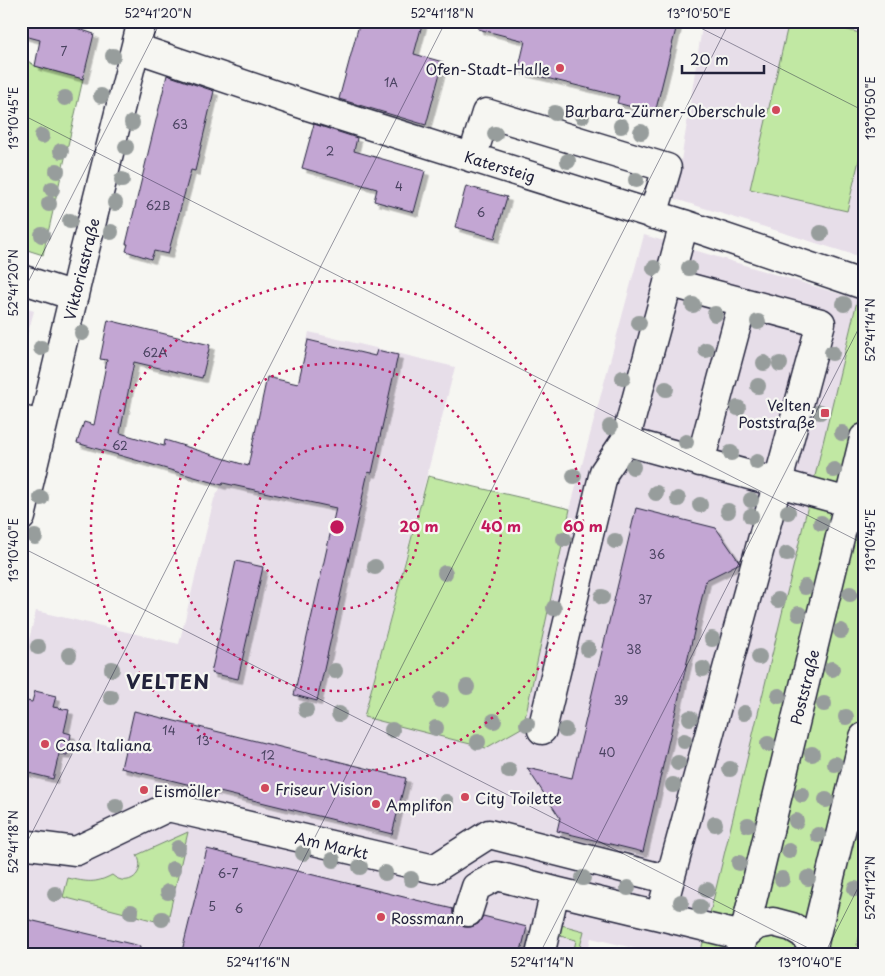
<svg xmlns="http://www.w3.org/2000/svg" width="885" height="976" viewBox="0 0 885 976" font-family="'Playpen Sans',sans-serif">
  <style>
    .built { fill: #e7dee9 }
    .green { fill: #c1e8a3; stroke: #72856f }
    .building { fill: #c3a6d3; stroke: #22223b; filter: url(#shadow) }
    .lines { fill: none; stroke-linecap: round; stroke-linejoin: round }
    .minor-casing { stroke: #22223b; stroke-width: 31 }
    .minor { stroke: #f6f6f2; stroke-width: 28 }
    .tree { fill: #979d9c }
    .ticks { fill: none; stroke: #22223b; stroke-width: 1; stroke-opacity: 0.45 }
    .ring { fill: none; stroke: #c2185b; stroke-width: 2.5; stroke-dasharray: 2.5 5 }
    .poi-dot { fill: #d1495b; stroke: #f6f6f2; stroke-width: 2 }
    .labels { text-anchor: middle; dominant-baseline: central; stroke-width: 4.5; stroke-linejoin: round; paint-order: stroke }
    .number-label { font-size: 12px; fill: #4a4361 }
    .poi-label { font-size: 15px; fill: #22223b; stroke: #f6f6f2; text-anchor: start }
    .street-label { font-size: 15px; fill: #22223b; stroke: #f6f6f2 }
    .district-label { font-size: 20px; font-weight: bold; letter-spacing: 1px; fill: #22223b; stroke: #f6f6f2 }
    .centre { fill: #c2185b; stroke: #f6f6f2; stroke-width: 2.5 }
    .ring-label { font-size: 15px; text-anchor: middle; font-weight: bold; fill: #c2185b; stroke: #f6f6f2; stroke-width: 4.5; stroke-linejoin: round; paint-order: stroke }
    .neatline { fill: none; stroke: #22223b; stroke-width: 2 }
    .ticks-label { font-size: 12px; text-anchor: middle; fill: #22223b }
  </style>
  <defs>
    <filter id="shadow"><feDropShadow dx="4.5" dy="4.5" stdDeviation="0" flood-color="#0004"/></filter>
  </defs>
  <rect width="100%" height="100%" fill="#f6f6f2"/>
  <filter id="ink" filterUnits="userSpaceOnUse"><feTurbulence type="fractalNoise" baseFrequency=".02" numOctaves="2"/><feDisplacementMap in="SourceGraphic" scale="10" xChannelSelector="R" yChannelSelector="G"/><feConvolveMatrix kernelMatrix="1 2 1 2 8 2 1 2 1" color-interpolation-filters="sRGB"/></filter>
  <g filter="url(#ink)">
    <path class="built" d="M 703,21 L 864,21 L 864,258 L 675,199 Z
      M 644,235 L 857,299 L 787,598 L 700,955 L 662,955 L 591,938 L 587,955 L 21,955 L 21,673 L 36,611 L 179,644 L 214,499 L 222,485 L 230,484 L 235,462 L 248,464 L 263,396 L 289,401 L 293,383 L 298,383 L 309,332 L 455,367 L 364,717 L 523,727 L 570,509 Z
      M 21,307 L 34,311 L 21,358 Z"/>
    <path class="green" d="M 789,21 L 811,21 L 864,34 L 864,139 L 847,211 L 750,189 Z
      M 21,56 L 35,66 L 83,79 L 43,255 L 21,248 Z
      M 864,272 L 864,920 L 857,945 L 864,947 L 864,955 L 700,955 Z
      M 428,476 L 570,509 L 523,727 L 486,748 L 364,717 Z
      M 188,832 L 167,924 L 63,897 L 68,878 C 87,882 95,884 112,875 C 128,889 147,873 137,855 Z
      M 554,923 L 584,931 L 578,955 L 573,955 L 576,940 L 552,934 Z"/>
    <path class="building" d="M 21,21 L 56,21 L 94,34 L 83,79 L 35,66 L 40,40 L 21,35 Z
      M 360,21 L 423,21 L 414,54 L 443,62 L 426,125 L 339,99 Z
      M 479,21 L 678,21 L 655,113 L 617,103 L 619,96 L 518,71 L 525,41 L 478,29 Z
      M 167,75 L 214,91 L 195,171 L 191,170 L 168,254 L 154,251 L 151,259 L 126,251 L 128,244 L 126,244 Z
      M 314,124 L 357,138 L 354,151 L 425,171 L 414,212 L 374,201 L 377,189 L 302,168 Z
      M 466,186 L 507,197 L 495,238 L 455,227 Z
      M 108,320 L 210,345 L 202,378 L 134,362 L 120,433 L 164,446 L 165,440 L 248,466 L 267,377 L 298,384 L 308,340 L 375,356 L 377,350 L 398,355 L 372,473 L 368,472 L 317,701 L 294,695 L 336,508 L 223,483 L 222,485 L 77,443 L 84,422 L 94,425 L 107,360 L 100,359 Z
      M 636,508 L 716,528 L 740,563 L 706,580 L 643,852 L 557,831 L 560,818 L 527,768 L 572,778 Z
      M 236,561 L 263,567 L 238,679 L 211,673 Z
      M 35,691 L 56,696 L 53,707 L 69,710 L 64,732 L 71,734 L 67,755 L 59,754 L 53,779 L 21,771 L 21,700 L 32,702 Z
      M 134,711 L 406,778 L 392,834 L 121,768 Z
      M 207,849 L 453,909 L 453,916 L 456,922 L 464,927 L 471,927 L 478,924 L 483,916 L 527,927 L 520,955 L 181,955 Z
      M 21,918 L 140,946 L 139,955 L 21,955 Z"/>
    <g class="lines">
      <defs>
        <path id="minor" d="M 136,48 L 308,106 L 684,224 L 864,285
          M 472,158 L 486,113 L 667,168 L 653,215
          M 21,279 L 74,296
          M 21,420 L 43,425
          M 625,441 L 848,502
          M 700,462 L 743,302
          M 21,517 L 82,261 L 142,21
          M 542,730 L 604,472 L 625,441 L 684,224
          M 21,844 L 76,851 L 168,807 L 434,869 L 489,834 L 670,880
          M 468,912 L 476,887 L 497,876 L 555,891
          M 660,916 L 821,323 L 668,282
          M 743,936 L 757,925 L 773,922 L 792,927 L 804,934 L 813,948
          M 540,955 L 555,891 L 743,936
          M 739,955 L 864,438
          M 811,955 L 864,737"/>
      </defs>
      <use href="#minor" class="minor-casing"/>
      <use href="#minor" class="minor"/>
    </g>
    <g class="tree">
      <circle cx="113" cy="56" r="8"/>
      <circle cx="101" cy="96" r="8"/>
      <circle cx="65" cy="98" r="8"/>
      <circle cx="555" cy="113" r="8"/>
      <circle cx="582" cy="116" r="8"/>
      <circle cx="132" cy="123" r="8"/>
      <circle cx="621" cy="126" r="8"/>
      <circle cx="641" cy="132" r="8"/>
      <circle cx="495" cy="134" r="8"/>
      <circle cx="42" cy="136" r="8"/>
      <circle cx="126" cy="147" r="8"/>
      <circle cx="61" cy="151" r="8"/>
      <circle cx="568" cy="161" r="8"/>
      <circle cx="57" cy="171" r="8"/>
      <circle cx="122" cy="180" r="8"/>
      <circle cx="636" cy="180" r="8"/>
      <circle cx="52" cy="189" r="8"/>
      <circle cx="115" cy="203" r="8"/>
      <circle cx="49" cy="204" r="8"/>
      <circle cx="70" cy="221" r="8"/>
      <circle cx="111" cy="232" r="8"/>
      <circle cx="821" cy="233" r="8"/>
      <circle cx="42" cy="235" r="8"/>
      <circle cx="654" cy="268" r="8"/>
      <circle cx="689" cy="268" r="8"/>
      <circle cx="844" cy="304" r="8"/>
      <circle cx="693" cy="305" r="8"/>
      <circle cx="715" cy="314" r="8"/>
      <circle cx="758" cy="322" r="8"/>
      <circle cx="639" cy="323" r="8"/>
      <circle cx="82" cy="333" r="8"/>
      <circle cx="41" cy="348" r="8"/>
      <circle cx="706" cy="350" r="8"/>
      <circle cx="832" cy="353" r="8"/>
      <circle cx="764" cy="363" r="8"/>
      <circle cx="780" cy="364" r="8"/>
      <circle cx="623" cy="378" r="8"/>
      <circle cx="758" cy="386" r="8"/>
      <circle cx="666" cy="389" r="8"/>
      <circle cx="738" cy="408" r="8"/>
      <circle cx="820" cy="412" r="8"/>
      <circle cx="610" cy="427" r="8"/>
      <circle cx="842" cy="433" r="8"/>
      <circle cx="686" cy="442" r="8"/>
      <circle cx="731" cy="453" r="8"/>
      <circle cx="757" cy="462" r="8"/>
      <circle cx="633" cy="467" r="8"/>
      <circle cx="834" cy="470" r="8"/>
      <circle cx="574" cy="476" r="8"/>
      <circle cx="656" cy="493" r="8"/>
      <circle cx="41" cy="498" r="8"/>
      <circle cx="678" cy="499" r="8"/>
      <circle cx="751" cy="500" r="8"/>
      <circle cx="700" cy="505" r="8"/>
      <circle cx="728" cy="511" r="8"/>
      <circle cx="788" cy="512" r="8"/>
      <circle cx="751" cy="516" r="8"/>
      <circle cx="821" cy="523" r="8"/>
      <circle cx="35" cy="537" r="8"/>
      <circle cx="564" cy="539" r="8"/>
      <circle cx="615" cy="541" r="8"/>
      <circle cx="787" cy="554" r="8"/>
      <circle cx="375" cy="567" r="8"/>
      <circle cx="445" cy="573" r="8"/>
      <circle cx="805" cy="587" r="8"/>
      <circle cx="850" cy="594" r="8"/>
      <circle cx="602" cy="597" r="8"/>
      <circle cx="778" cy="600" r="8"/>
      <circle cx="554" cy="608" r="8"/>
      <circle cx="799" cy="614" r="8"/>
      <circle cx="841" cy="631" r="8"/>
      <circle cx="712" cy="639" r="8"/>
      <circle cx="38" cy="647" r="8"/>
      <circle cx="588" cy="649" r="8"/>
      <circle cx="69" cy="655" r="8"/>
      <circle cx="759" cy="657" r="8"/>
      <circle cx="112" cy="669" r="8"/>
      <circle cx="703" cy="669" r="8"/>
      <circle cx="832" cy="669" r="8"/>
      <circle cx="335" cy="671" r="8"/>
      <circle cx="467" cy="687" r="8"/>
      <circle cx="779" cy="696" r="8"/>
      <circle cx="111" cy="697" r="8"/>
      <circle cx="441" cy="700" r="8"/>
      <circle cx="824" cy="704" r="8"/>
      <circle cx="306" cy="710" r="8"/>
      <circle cx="744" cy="713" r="8"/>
      <circle cx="339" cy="714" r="8"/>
      <circle cx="846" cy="717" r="8"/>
      <circle cx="690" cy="718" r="8"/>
      <circle cx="494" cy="721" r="8"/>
      <circle cx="527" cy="724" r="8"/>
      <circle cx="436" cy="728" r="8"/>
      <circle cx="392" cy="730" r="8"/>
      <circle cx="565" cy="730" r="8"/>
      <circle cx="684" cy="741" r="8"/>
      <circle cx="478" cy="742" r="8"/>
      <circle cx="768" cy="744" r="8"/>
      <circle cx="812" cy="754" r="8"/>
      <circle cx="678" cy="763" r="8"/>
      <circle cx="835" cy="764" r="8"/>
      <circle cx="730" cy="769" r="8"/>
      <circle cx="509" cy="771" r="8"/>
      <circle cx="673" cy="785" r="8"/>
      <circle cx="802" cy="795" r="8"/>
      <circle cx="826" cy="800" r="8"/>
      <circle cx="446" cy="802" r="8"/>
      <circle cx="116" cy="806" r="8"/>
      <circle cx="796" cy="821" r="8"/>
      <circle cx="715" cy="824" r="8"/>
      <circle cx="748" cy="825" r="8"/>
      <circle cx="818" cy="835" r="8"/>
      <circle cx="178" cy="848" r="8"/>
      <circle cx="789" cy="851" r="8"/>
      <circle cx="303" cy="853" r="8"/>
      <circle cx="333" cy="860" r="8"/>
      <circle cx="739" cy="863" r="8"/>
      <circle cx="360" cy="867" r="8"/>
      <circle cx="173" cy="869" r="8"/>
      <circle cx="385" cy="873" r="8"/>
      <circle cx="583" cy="878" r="8"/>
      <circle cx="808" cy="878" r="8"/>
      <circle cx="411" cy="879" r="8"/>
      <circle cx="782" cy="879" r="8"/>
      <circle cx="628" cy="888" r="8"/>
      <circle cx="855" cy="889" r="8"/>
      <circle cx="707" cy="890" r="8"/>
      <circle cx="168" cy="892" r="8"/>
      <circle cx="55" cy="894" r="8"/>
      <circle cx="681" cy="902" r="8"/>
      <circle cx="700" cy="907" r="8"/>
      <circle cx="131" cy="912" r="8"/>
      <circle cx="162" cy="919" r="8"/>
    </g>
  </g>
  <path class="ticks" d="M 687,21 L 864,111M 21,114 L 864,544M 21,296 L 161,21M 21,547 L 822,955M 21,854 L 446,21M 255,955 L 730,21M 539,955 L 864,318M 824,955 L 864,876"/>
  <g class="ring">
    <circle cx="337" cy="527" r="82"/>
    <circle cx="337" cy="527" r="164"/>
    <circle cx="337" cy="527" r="246"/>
  </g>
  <g class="poi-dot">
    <circle cx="560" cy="68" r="5"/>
    <circle cx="776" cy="110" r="5"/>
    <rect x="820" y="408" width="10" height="10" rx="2.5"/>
    <circle cx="45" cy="744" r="5"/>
    <circle cx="265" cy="788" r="5"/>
    <circle cx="144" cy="790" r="5"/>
    <circle cx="465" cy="797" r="5"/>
    <circle cx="376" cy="804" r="5"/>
    <circle cx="381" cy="917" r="5"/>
  </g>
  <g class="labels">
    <g class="number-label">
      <text x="64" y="51">7</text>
      <text x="391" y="82">1A</text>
      <text x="180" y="124">63</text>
      <text x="330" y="151">2</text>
      <text x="399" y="186">4</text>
      <text x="158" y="205">62B</text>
      <text x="481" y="212">6</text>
      <text x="155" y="352">62A</text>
      <text x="120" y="445">62</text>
      <text x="657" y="554">36</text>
      <text x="645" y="599">37</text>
      <text x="634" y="649">38</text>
      <text x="621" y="700">39</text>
      <text x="169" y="730">14</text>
      <text x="203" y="740">13</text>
      <text x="607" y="752">40</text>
      <text x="268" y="755">12</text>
      <text x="228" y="873">6-7</text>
      <text x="212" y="906">5</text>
      <text x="239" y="908">6</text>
    </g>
    <g class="poi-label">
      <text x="550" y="68" text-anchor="end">Ofen-Stadt-Halle</text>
      <text x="766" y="110" text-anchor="end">Barbara-Zürner-Oberschule</text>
      <text x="815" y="404" text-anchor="end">Velten,<tspan x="815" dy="17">Poststraße</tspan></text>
      <text x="55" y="744">Casa Italiana</text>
      <text x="275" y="788">Friseur Vision</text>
      <text x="154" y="790">Eismöller</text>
      <text x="475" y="797">City Toilette</text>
      <text x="386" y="804">Amplifon</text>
      <text x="391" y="917">Rossmann</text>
    </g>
    <g class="street-label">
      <text transform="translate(500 166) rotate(17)">Katersteig</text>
      <text transform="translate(81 269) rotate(-76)">Viktoriastraße</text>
      <text transform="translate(804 687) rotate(-76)">Poststraße</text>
      <text transform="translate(332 845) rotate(13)">Am Markt</text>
    </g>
    <g class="district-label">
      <text x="168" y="681">VELTEN</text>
    </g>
  </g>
  <circle cx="337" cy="527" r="8" class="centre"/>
  <g class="ring-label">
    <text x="419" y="532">20 m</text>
    <text x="501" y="532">40 m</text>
    <text x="583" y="532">60 m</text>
  </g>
  <rect width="885" height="976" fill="none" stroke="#f6f6f2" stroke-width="55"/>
  <path d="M682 65v8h82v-8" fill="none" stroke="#22223b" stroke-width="2.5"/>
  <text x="690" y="65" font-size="15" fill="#22223b" stroke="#f6f6f2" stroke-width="4" paint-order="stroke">20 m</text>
  <rect x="28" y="28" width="830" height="920" class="neatline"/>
  <g class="ticks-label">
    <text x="158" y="18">52°41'20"N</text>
    <text x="442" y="18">52°41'18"N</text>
    <text x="699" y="18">13°10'50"E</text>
    <text transform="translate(871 108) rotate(-90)" y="4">13°10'50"E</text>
    <text transform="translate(14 118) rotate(-90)" y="4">13°10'45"E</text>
    <text transform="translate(14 283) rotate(-90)" y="4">52°41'20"N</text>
    <text transform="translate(871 330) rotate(-90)" y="4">52°41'14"N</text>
    <text transform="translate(871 540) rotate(-90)" y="4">13°10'45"E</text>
    <text transform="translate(14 550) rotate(-90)" y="4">13°10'40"E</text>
    <text transform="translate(14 842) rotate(-90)" y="4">52°41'18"N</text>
    <text transform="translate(871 888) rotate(-90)" y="4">52°41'12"N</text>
    <text x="258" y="967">52°41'16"N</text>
    <text x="542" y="967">52°41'14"N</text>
    <text x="810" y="967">13°10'40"E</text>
  </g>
</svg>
